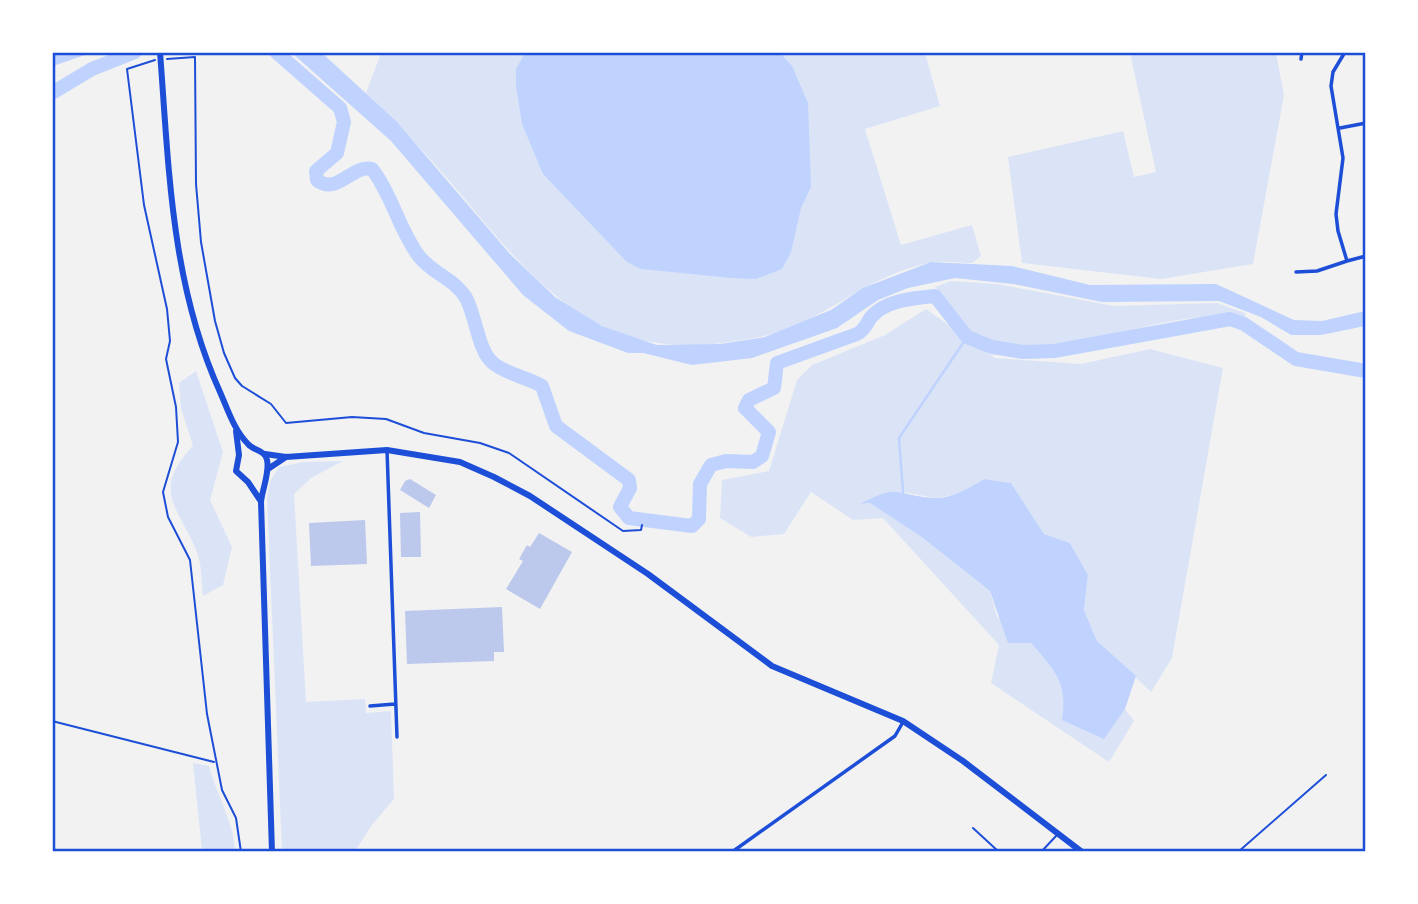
<svg xmlns="http://www.w3.org/2000/svg" width="1418" height="904" viewBox="0 0 1418 904" font-family="'Libre Baskerville',serif">
  <style>
    .green { fill: #dbe4f7 }
    .water { fill: #bfd3fe }
    .lines { fill: none; stroke-linecap: round; stroke-linejoin: round }
    .stream { stroke: #bfd3fe; stroke-width: 2.5 }
    .river { stroke: #bfd3fe; stroke-width: 14 }
    .building { fill: #bdc9ec }
    .path { stroke: #1d4ed8; stroke-width: 2 }
    .service { stroke: #1d4ed8; stroke-width: 2 }
    .minor { stroke: #1d4ed8; stroke-width: 3.5 }
    .primary { stroke: #1d4ed8; stroke-width: 6 }
    .trunk { stroke: #1d4ed8; stroke-width: 6 }
    .neatline { fill: none; stroke: #1d4ed8; stroke-width: 2.5 }
  </style>
  <rect width="100%" height="100%" fill="#f2f2f2"/>
  <path class="green" d="M 381,53 L 925,53 L 940,106 L 865,129 L 901,245 L 972,225 L 981,256 L 972,263 C 959,263 944,260 930,263 C 877,272 836,310 787,329 C 770,336 754,338 736,341 C 604,364 540,290 463,197 C 433,161 400,126 366,93 Z
    M 1130,53 L 1276,53 L 1284,95 L 1253,264 L 1161,279 L 1022,263 L 1008,157 L 1123,131 L 1134,177 L 1156,172 Z
    M 951,281 L 997,284 L 1114,306 L 1217,303 L 1245,313 L 1246,320 C 1167,300 1037,378 971,333 C 954,321 949,301 935,287 Z
    M 926,309 L 995,358 L 1081,364 L 1150,349 L 1223,368 L 1172,658 L 1151,692 L 1097,641 L 1084,610 L 1088,575 L 1070,543 L 1044,534 L 1011,483 L 984,479 L 958,494 L 935,498 L 903,492 L 862,504 L 870,503 L 923,538 L 990,591 L 997,617 L 1031,643 L 1058,674 L 1066,698 L 1104,738 L 1125,709 L 1134,721 L 1109,762 L 991,683 L 999,645 L 883,518 L 853,520 L 811,492 L 784,534 L 751,537 L 720,518 L 722,480 L 769,471 L 797,380 L 812,365 L 885,335 Z
    M 196,371 L 223,452 L 210,500 L 232,547 L 223,585 L 203,596 C 201,582 202,565 197,552 C 179,507 150,491 193,446 L 181,408 L 179,383 Z
    M 343,461 L 311,478 L 294,494 L 306,702 L 365,699 L 366,713 L 391,711 L 394,799 L 372,825 L 355,851 L 282,851 L 267,499 L 270,481 L 279,467 L 303,462 Z
    M 193,763 L 209,766 C 214,788 238,832 234,851 L 202,851 Z"/>
  <path class="water" d="M 53,52 L 91,52 L 91,53 L 53,66 Z
    M 292,53 L 322,53 L 396,121 L 510,254 L 555,297 L 602,326 L 657,345 L 720,344 L 765,337 L 831,310 L 863,288 L 931,262 L 1012,266 L 1090,285 L 1216,284 L 1294,320 L 1322,321 L 1365,311 L 1365,326 L 1321,335 L 1291,335 L 1261,317 L 1219,301 L 1102,302 L 1013,284 L 955,278 L 908,288 L 878,300 L 837,328 L 752,358 L 692,365 L 643,353 L 628,353 L 569,331 L 523,295 L 391,141 Z
    M 525,53 L 780,53 L 792,66 L 808,103 L 811,187 L 801,208 L 791,252 L 782,269 L 756,279 L 732,278 L 641,269 L 627,262 L 543,174 L 522,124 L 516,86 L 516,69 Z
    M 984,479 L 1011,483 L 1044,534 L 1070,543 L 1088,575 L 1084,610 L 1097,641 L 1136,676 L 1125,709 L 1104,739 L 1062,720 C 1068,682 1055,671 1031,643 L 1008,643 L 990,591 L 923,538 L 870,503 L 860,504 C 901,483 893,495 933,498 C 952,499 969,488 984,479 Z"/>
  <g class="lines">
    <path class="stream" d="M 903,492 L 899,438 L 967,337"/>
    <path class="river" d="M 276,52 L 340,108 L 344,122 L 337,153 L 316,171 L 317,180 C 337,196 352,164 372,169 C 392,195 399,229 418,255 C 431,273 455,279 466,298 C 476,316 478,351 493,363 C 506,374 526,377 542,386 L 556,426 L 629,480 L 630,488 L 620,507 L 629,518 L 692,526 L 699,519 L 700,484 L 711,465 L 726,461 L 753,462 L 762,456 L 769,432 L 745,408 L 749,400 L 774,388 L 777,363 L 857,334 C 866,329 866,324 871,317 C 886,300 914,298 935,296 L 967,337 L 992,347 L 1023,352 L 1054,351 L 1230,319 L 1244,324 L 1296,359 L 1366,371
      M 52,93 L 92,69 L 135,52"/>
  </g>
  <path class="building" d="M 410,479 L 436,495 L 429,508 L 400,490 L 405,481 Z
    M 420,512 L 421,557 L 401,557 L 400,513 Z
    M 365,520 L 367,564 L 311,566 L 309,523 Z
    M 539,533 L 572,552 L 540,609 L 506,589 L 523,561 L 519,559 L 527,545 L 530,547 Z
    M 502,607 L 504,652 L 494,652 L 494,661 L 407,664 L 405,611 Z"/>
  <g class="lines">
    <path class="path" d="M 167,59 L 195,57 L 196,184 L 201,242 L 215,321 L 224,353 L 235,378 L 242,386 L 271,404 L 286,423 L 352,417 L 386,419 L 424,433 L 480,443 L 509,453 L 623,531 L 641,530 L 642,525
      M 155,60 L 127,69 L 144,205 L 167,309 L 170,341 L 166,359 L 176,407 L 178,442 L 163,492 L 168,517 L 190,560 L 207,714 L 222,790 L 236,818 L 241,852
      M 52,721 L 214,762"/>
    <path class="service" d="M 973,828 L 999,852
      M 1041,852 L 1057,835
      M 1238,852 L 1326,775"/>
    <path class="minor" d="M 1345,52 L 1333,72 L 1331,86 L 1343,158 L 1336,214 L 1338,231 L 1347,261 L 1366,256
      M 1301,59 L 1302,52
      M 1340,128 L 1366,123
      M 1296,272 L 1317,271 L 1347,261
      M 387,450 L 397,737
      M 370,706 L 395,704
      M 732,852 L 895,736 L 903,722"/>
    <path class="primary" d="M 265,454 L 286,457 L 387,450 L 460,462 L 494,477 L 530,496 L 648,574 L 772,666 L 903,721 L 963,761 L 1082,852
      M 268,469 L 286,457"/>
    <path class="trunk" d="M 160,52 C 169,169 171,284 220,392 C 228,410 234,430 248,444 C 254,451 265,450 267,460 C 270,472 262,490 261,502 L 272,852
      M 236,431 L 239,455 L 236,471 L 248,482 L 260,500"/>
  </g>
  <rect width="1418" height="904" fill="none" stroke="#ffffff" stroke-width="108"/>
  <rect x="54" y="54" width="1310" height="796" class="neatline"/>
</svg>
